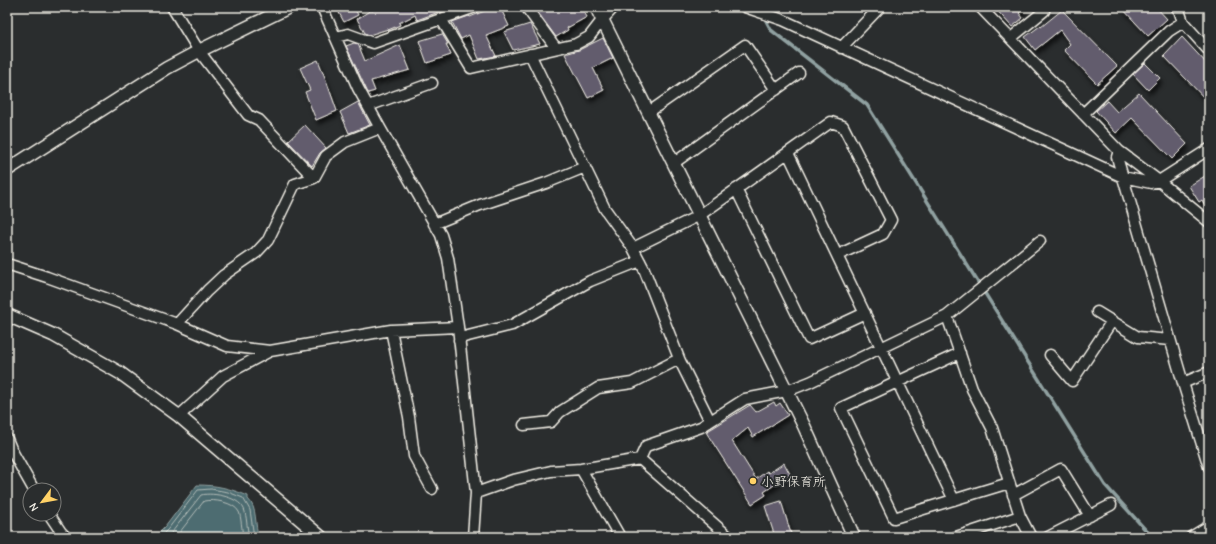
<svg xmlns="http://www.w3.org/2000/svg" width="1216" height="544" viewBox="0 0 1216 544" font-family="'Comic Neue','Klee One',sans-serif">
  <style>
    .water { fill: #4e6c71; stroke: #90a1a1 }
    .lines { fill: none; stroke-linecap: round; stroke-linejoin: round }
    .shore { stroke: #b2bcb8; stroke-width: 1 }
    .stream { stroke: #90a1a1; stroke-width: 3.5 }
    .building { fill: #625c6d; stroke: #f4f1e8; filter: url(#shadow) }
    .minor-casing { stroke: #f4f1e8; stroke-width: 13 }
    .tertiary-casing { stroke: #f4f1e8; stroke-width: 15 }
    .minor { stroke: #2a2d2e; stroke-width: 10 }
    .tertiary { stroke: #2a2d2e; stroke-width: 12 }
    .poi-dot { fill: #ffd166; stroke: #2a2d2e; stroke-width: 1.5 }
    .labels { text-anchor: middle; dominant-baseline: central; stroke-width: 4; stroke-linejoin: round; paint-order: stroke }
    .poi-label { font-size: 13px; fill: #f4f1e8; stroke: #2a2d2e; text-anchor: start }
  </style>
  <defs>
    <filter id="shadow"><feDropShadow dx="2.5" dy="4.5" stdDeviation="2" flood-color="#0009"/></filter>
  </defs>
  <rect width="100%" height="100%" fill="#2a2d2e"/>
  <filter id="ink" filterUnits="userSpaceOnUse"><feTurbulence type="fractalNoise" baseFrequency=".025" numOctaves="2"/><feDisplacementMap in="SourceGraphic" scale="8" xChannelSelector="R" yChannelSelector="G"/><feConvolveMatrix kernelMatrix="1 2 1 2 8 2 1 2 1" color-interpolation-filters="sRGB"/></filter>
  <g filter="url(#ink)">
    <path class="water" d="M 197,485 C 217,485 229,488 248,496 L 248,499 C 258,508 254,525 259,537 L 155,537 L 165,527 Z"/>
    <g class="lines">
      <path class="shore" d="M 160,537 L 168,529 L 198,490 L 211,489 L 228,492 L 243,498 L 250,510 L 254,537
        M 167,537 L 172,532 L 201,495 C 213,492 242,497 245,512 C 247,520 247,529 249,537
        M 176,537 L 204,501 C 213,499 234,502 239,512 C 241,516 242,531 243,537"/>
      <path class="stream" d="M 764,17 L 771,30 L 867,105 L 1105,485 L 1152,537"/>
    </g>
    <path class="building" d="M 336,7 L 354,7 L 358,15 L 344,22 Z
      M 378,7 L 449,7 L 449,8 L 417,20 L 415,15 L 399,23 L 400,25 L 388,30 L 388,29 L 369,35 L 365,33 L 357,19 L 371,10 L 372,11 Z
      M 494,7 L 500,7 L 509,26 L 486,35 L 496,56 L 479,59 L 469,35 L 461,39 L 452,22 L 469,16 L 470,17 Z
      M 534,7 L 581,7 L 587,17 L 567,28 L 568,30 L 556,37 Z
      M 994,7 L 1026,7 L 1019,13 L 1023,18 L 1012,27 Z
      M 1121,7 L 1156,7 L 1167,19 L 1148,36 Z
      M 1062,10 L 1117,66 L 1097,84 L 1064,50 L 1070,44 L 1060,30 L 1035,50 L 1025,37 L 1040,26 L 1041,27 Z
      M 530,24 L 540,44 L 513,50 L 504,32 Z
      M 442,34 L 448,44 L 446,44 L 451,55 L 427,63 L 419,41 Z
      M 1182,37 L 1209,66 L 1209,103 L 1164,56 Z
      M 603,38 L 613,58 L 593,68 L 604,90 L 588,98 L 565,54 L 579,50 Z
      M 354,43 L 358,44 L 365,61 L 400,45 L 410,70 L 371,81 L 375,91 L 368,93 L 346,46 Z
      M 318,60 L 326,80 L 337,111 L 316,120 L 305,92 L 310,90 L 300,68 Z
      M 1145,63 L 1160,78 L 1148,90 L 1133,74 Z
      M 1139,93 L 1187,144 L 1172,159 L 1132,118 L 1116,133 L 1096,111 L 1107,101 L 1117,112 Z
      M 358,102 L 370,125 L 349,133 L 340,112 Z
      M 305,125 L 326,148 L 320,153 L 312,166 L 288,141 Z
      M 1205,176 L 1209,183 L 1209,213 L 1202,200 L 1199,202 L 1189,186 Z
      M 774,402 L 776,406 L 780,403 L 788,415 L 753,437 L 748,428 L 732,441 L 756,479 L 767,471 L 769,473 L 784,463 L 790,474 L 764,492 L 766,495 L 752,504 L 706,432 L 750,405 L 756,412 Z
      M 781,501 L 792,537 L 775,537 L 765,506 Z"/>
    <g class="lines">
      <defs>
        <path id="minor" d="M 172,7 L 199,51 L 248,115 L 259,120 L 314,178
          M 322,7 L 358,88 L 380,128 L 441,235 L 448,258 L 458,327 L 476,493 L 473,537
          M 526,7 L 556,48
          M 745,7 L 783,20 L 1123,177 L 1151,183 L 1159,181 L 1209,149
          M 980,7 L 1119,151 L 1159,181 L 1209,222
          M 1176,7 L 1179,10 L 1183,22 L 1209,51
          M 441,19 L 471,68 L 576,44 L 589,37 L 603,19 L 614,7
          M 336,37 L 348,34 L 373,43 L 475,7
          M 1011,38 L 1044,11
          M 841,48 L 880,7
          M 530,54 L 605,209 L 633,248 L 644,269 L 680,361 L 710,421
          M 368,106 L 432,83
          M 649,112 L 745,45 L 776,90
          M 1083,114 L 1169,31 L 1183,22
          M 1119,151 L 1117,157 L 1183,383 L 1209,467
          M 788,153 L 954,500
          M 674,163 L 799,73
          M 736,189 L 809,339 L 865,313
          M 434,224 L 480,205 L 546,183 L 585,167
          M 633,248 L 700,215 L 831,122 L 843,126 L 891,220 L 883,234 L 838,255
          M 7,264 L 47,277 L 177,324 L 227,346 L 270,351 L 391,330 L 458,327
          M 1097,312 L 1138,337 L 1170,340
          M 947,316 L 972,389 L 992,428 L 1020,516 L 1031,537
          M 177,324 L 207,291 L 224,275 L 256,253 L 268,240 L 295,184 L 314,178 L 326,156 L 345,142 L 380,128
          M 391,330 L 409,417 L 414,456 L 432,489
          M 459,340 L 464,337 L 512,325 L 590,281 L 640,261
          M 960,353 L 841,408 L 894,518 L 1009,483
          M 1050,355 L 1072,381 L 1112,321
          M 1183,383 L 1209,372
          M 179,416 L 223,376 L 270,351
          M 524,425 L 551,422 L 560,412 L 598,388 L 632,383 L 679,359
          M 7,439 L 12,451 L 34,490
          M 640,459 L 646,446 L 701,427 L 745,399 L 787,391 L 810,382 L 947,316 L 1040,241
          M 581,469 L 620,537
          M 476,493 L 513,480 L 551,471 L 581,469 L 640,459 L 729,537
          M 1013,495 L 1061,469 L 1090,516
          M 49,514 L 61,532 L 66,537
          M 956,537 L 1020,516
          M 1048,537 L 1111,505
          M 1191,537 L 1209,526"/>
        <path id="tertiary" d="M 596,7 L 804,426 L 854,537
          M 7,170 L 167,68 L 199,51 L 289,7
          M 7,315 L 53,335 L 120,373 L 179,416 L 321,537"/>
      </defs>
      <use href="#minor" class="minor-casing"/>
      <use href="#tertiary" class="tertiary-casing"/>
      <use href="#minor" class="minor"/>
      <use href="#tertiary" class="tertiary"/>
    </g>
  </g>
  <circle class="poi-dot" cx="753" cy="481" r="4"/>
  <g class="labels">
    <g class="poi-label">
      <text x="761" y="481">小野保育所</text>
    </g>
  </g>
  <rect width="1216" height="544" fill="none" stroke="#2a2d2e" stroke-width="24"/>
  <rect x="12" y="12" width="1192" height="520" fill="none" stroke="#f4f1e8" stroke-width="1.5" filter="url(#ink)"/>
  <g transform="translate(42 502) rotate(238)"><circle r="19" fill="#2a2d2e" stroke="#7b7b78"/>
  <path d="M0-3L7 15L0 10L-7 15Z" fill="#ffd166"/>
  <text y="-6" font-size="11" font-weight="bold" text-anchor="middle" fill="#f4f1e8">N</text>
  </g>
</svg>
